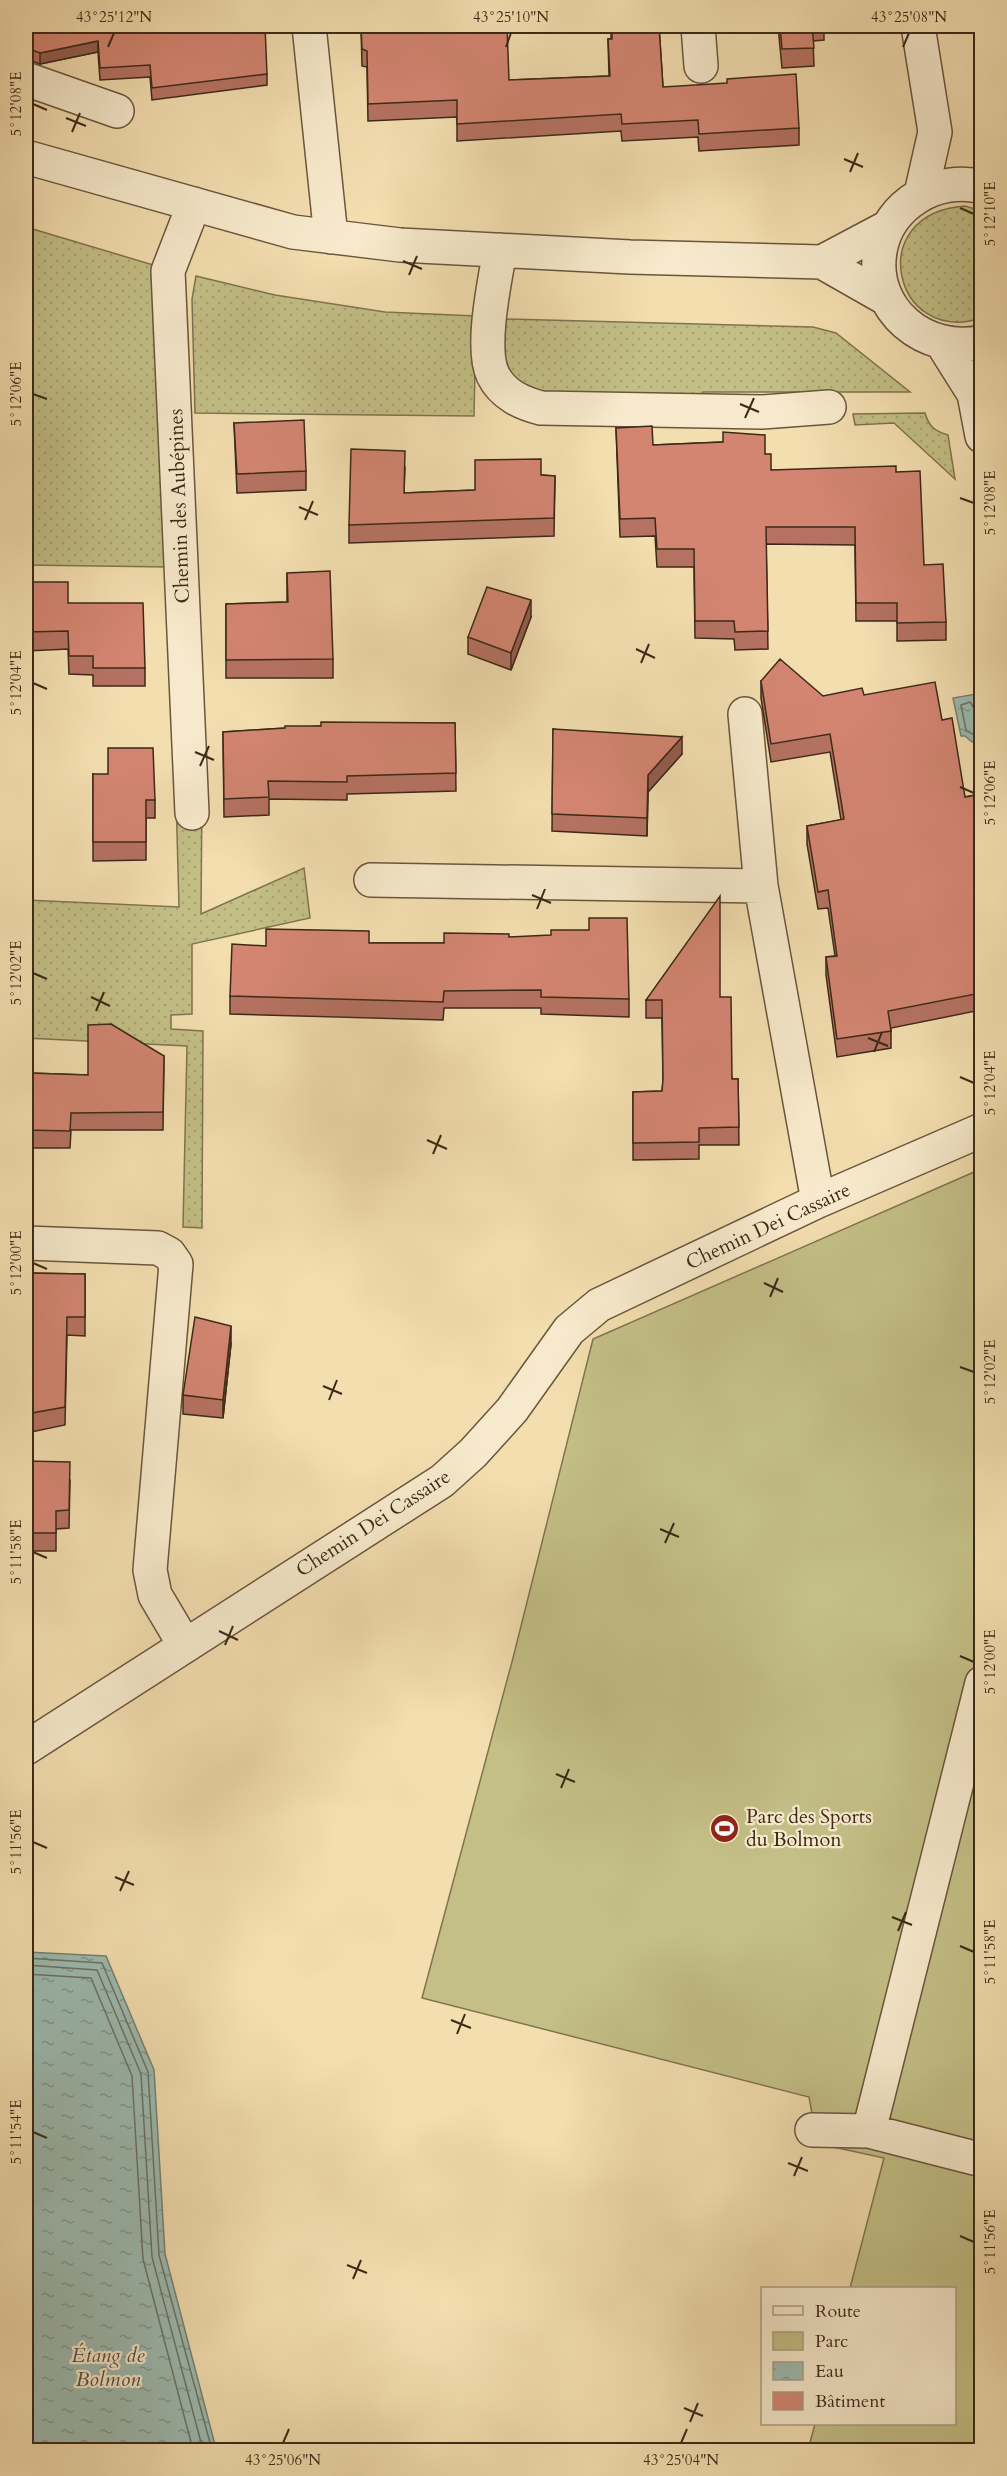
<svg xmlns="http://www.w3.org/2000/svg" width="1007" height="2476" viewBox="0 0 1007 2476" font-family="Cardo,serif">
  <style>
    .grass { fill: url(#grass-dots); stroke: #80744e; stroke-width: 1.5 }
    .park { fill: #c3bf86; stroke: #80744e; stroke-width: 1.5 }
    .water { fill: url(#water-ripples); stroke: #768173; stroke-width: 1.5 }
    .lines { fill: none; stroke-linecap: round; stroke-linejoin: round }
    .shore { stroke: #6c7264; stroke-width: 1.5 }
    .minor-casing { stroke: #6a563d; stroke-width: 36 }
    .minor { stroke: #f7eacc; stroke-width: 33 }
    .wall { fill: #b57262; stroke: #3c2917; stroke-width: 1.5 }
    .shaded-wall { fill: #945d50; stroke: #3c2917; stroke-width: 1.5 }
    .building { fill: #d38572; stroke: #3c2917; stroke-width: 1.5 }
    .ticks { fill: none; stroke: #3c2917; stroke-width: 2 }
    .labels { text-anchor: middle; dominant-baseline: central; stroke-width: 4.5; stroke-linejoin: round; paint-order: stroke }
    .street-label { font-size: 20px; fill: #3c2917; stroke: #f7eacc }
    .poi-label { font-size: 20px; fill: #3c2917; stroke: #f7eacc; text-anchor: start }
    .water-label { font-size: 21px; font-style: italic; fill: #544e3e; stroke: #f7eacc }
    .neatline { fill: none; stroke: #3c2917; stroke-width: 2 }
    .ticks-label { font-size: 15px; text-anchor: middle; fill: #3c2917 }
  </style>
  <defs>
    <pattern id="grass-dots" width="8" height="8" patternUnits="userSpaceOnUse" patternTransform="scale(1.5)"><rect width="8" height="8" fill="#c3bf86"/><path d="M2 2h.1M6 6h.1" fill="none" stroke="#a8a473" stroke-width="1.8" stroke-linecap="round"/></pattern>
    <pattern id="water-ripples" width="26" height="14" patternUnits="userSpaceOnUse" patternTransform="scale(1.5)"><rect width="26" height="14" fill="#9cbbb1"/><path d="M2 4q2-2 4 0t4 0M15 11q2-2 4 0t4 0" fill="none" stroke="#80988f"/></pattern>
  </defs>
  <rect width="100%" height="100%" fill="#f3deb0"/>
  <filter id="stains"><feTurbulence type="fractalNoise" baseFrequency=".00333" numOctaves="4"/><feColorMatrix values="0 0 0 0 .2 0 0 0 0 .09 0 0 0 0 .02 0 0 0 .5 -.17"/></filter>
  <radialGradient id="worn" r=".72"><stop offset=".6" stop-color="#630" stop-opacity="0"/><stop offset="1" stop-color="#630" stop-opacity=".3"/></radialGradient>
  <path class="grass" d="M 965,206 L 981,211 L 981,318 C 894,347 862,213 965,206 Z
    M 26,227 L 160,267 L 168,567 L 26,565 Z
    M 196,276 L 275,295 L 385,312 L 476,316 L 474,416 L 195,413 L 192,299 Z
    M 505,319 L 813,327 L 836,333 L 910,392 L 703,392 L 695,401 L 550,397 L 515,381 L 502,353 Z
    M 925,413 C 929,427 935,431 948,435 L 955,479 L 894,423 L 855,425 L 853,414 Z
    M 202,795 L 201,914 L 304,868 L 310,918 L 192,944 L 192,1014 L 171,1015 L 171,1029 L 203,1031 L 202,1228 L 183,1227 L 187,1046 L 26,1038 L 26,900 L 179,907 L 176,796 Z"/>
  <path class="park" d="M 981,1169 L 981,2450 L 808,2450 L 815,2424 L 954,2424 L 954,2288 L 850,2288 L 884,2158 L 810,2142 L 813,2119 L 809,2097 L 422,1998 L 513,1658 L 593,1339 Z"/>
  <path class="water" d="M 976,694 L 982,720 L 981,733 L 977,740 L 972,742 L 965,736 L 961,736 L 953,698 Z
    M 26,1952 L 106,1956 L 154,2070 L 165,2254 L 214,2441 L 218,2450 L 26,2450 Z"/>
  <g class="lines">
    <path class="shore" d="M 982,712 L 975,710 L 970,702 L 961,705 L 966,730 L 972,734 L 982,731
      M 26,1958 L 102,1963 L 148,2072 L 159,2255 L 212,2450
      M 26,1965 L 97,1970 L 141,2074 L 152,2257 L 203,2450
      M 26,1974 L 91,1978 L 132,2076 L 143,2259 L 193,2450"/>
    <defs>
      <path id="minor" d="M 309,26 L 331,237
        M 698,26 L 701,66
        M 918,26 L 935,132 L 921,194
        M 26,79 L 117,111
        M 26,157 L 293,232 L 400,245 L 630,257 L 822,262 L 887,299
        M 982,187 C 938,175 888,204 880,251 C 870,310 926,355 982,342
        M 500,250 C 495,280 480,348 493,375 C 503,395 522,403 541,408 L 762,412 L 829,407
        M 822,262 L 888,227
        M 942,343 L 974,394 L 982,436
        M 745,714 L 761,886
        M 192,813 L 168,271 L 194,204
        M 371,880 L 761,886 L 818,1201
        M 26,1243 L 158,1248 L 169,1254 L 176,1264 L 150,1570 L 155,1595 L 184,1644
        M 26,1748 L 442,1481 L 473,1453 L 512,1410 L 569,1330 L 599,1305 L 818,1201 L 982,1130
        M 812,2130 L 869,2131 L 982,2160
        M 869,2131 L 982,1683"/>
    </defs>
    <use href="#minor" class="minor-casing"/>
    <use href="#minor" class="minor"/>
  </g>
  <path class="wall" d="M 26,26 L 267,74 L 267,85 L 152,100 L 150,77 L 100,80 L 98,52 L 40,64 L 32,61 L 26,62 Z
    M 361,26 L 509,80 L 609,76 L 608,39 L 611,39 L 611,26 L 659,26 L 663,87 L 799,128 L 799,145 L 699,151 L 698,137 L 622,141 L 621,131 L 457,141 L 457,117 L 368,121 L 367,67 L 362,66 Z
    M 778,26 L 824,26 L 824,40 L 813,41 L 814,66 L 782,68 Z
    M 234,423 L 306,471 L 306,490 L 237,493 Z
    M 616,428 L 653,445 L 723,442 L 765,454 L 771,470 L 896,472 L 924,565 L 946,622 L 946,640 L 897,641 L 897,621 L 856,621 L 855,545 L 766,544 L 768,649 L 735,650 L 734,639 L 695,638 L 694,567 L 657,567 L 655,536 L 620,537 Z
    M 405,468 L 404,493 L 475,490 L 541,475 L 555,476 L 554,536 L 349,543 L 349,525 Z
    M 287,573 L 333,659 L 333,678 L 226,678 L 226,604 L 287,602 Z
    M 26,582 L 68,603 L 145,668 L 145,686 L 93,686 L 93,675 L 69,674 L 68,649 L 26,651 Z
    M 531,617 L 511,670 L 468,654 L 468,637 Z
    M 761,681 L 823,696 L 864,695 L 942,720 L 965,797 L 981,794 L 981,1010 L 891,1028 L 891,1048 L 837,1057 L 826,975 L 826,957 L 835,956 L 828,908 L 818,909 L 807,844 L 807,826 L 841,820 L 830,752 L 771,762 L 761,698 Z
    M 455,723 L 456,791 L 347,794 L 347,800 L 269,799 L 269,815 L 224,817 L 223,732 L 321,726 Z
    M 553,729 L 682,754 L 648,792 L 647,836 L 552,831 Z
    M 93,774 L 155,800 L 155,818 L 146,818 L 146,860 L 93,861 Z
    M 509,937 L 629,999 L 629,1017 L 541,1014 L 541,1008 L 444,1008 L 443,1020 L 230,1014 L 230,996 L 266,946 L 369,943 L 444,943 Z
    M 720,997 L 732,1079 L 738,1079 L 739,1145 L 699,1145 L 699,1159 L 633,1160 L 633,1092 L 662,1091 L 663,1081 L 662,1018 L 646,1018 L 646,1000 Z
    M 164,1056 L 163,1130 L 71,1130 L 70,1148 L 26,1148 L 26,1064 L 29,1073 L 88,1075 Z
    M 26,1273 L 85,1274 L 85,1336 L 67,1335 L 65,1425 L 26,1433 Z
    M 231,1344 L 223,1418 L 183,1414 L 183,1395 Z
    M 26,1461 L 70,1480 L 69,1528 L 56,1529 L 56,1551 L 26,1551 Z"/>
  <path class="shaded-wall" d="M 98,41 L 98,52 L 40,64 L 40,53 Z
    M 531,600 L 531,617 L 511,670 L 511,653 Z
    M 682,737 L 682,754 L 648,792 L 647,836 L 648,775 Z
    M 231,1326 L 231,1344 L 223,1418 L 223,1400 Z"/>
  <path class="building" d="M 26,26 L 265,26 L 267,74 L 152,88 L 150,65 L 100,68 L 98,41 L 40,53 L 32,50 L 26,50 Z
    M 361,26 L 507,26 L 509,80 L 610,76 L 608,39 L 612,39 L 612,26 L 659,26 L 663,87 L 727,83 L 727,79 L 796,74 L 799,128 L 699,134 L 698,120 L 622,124 L 621,114 L 457,124 L 457,100 L 368,104 L 367,51 L 362,49 Z
    M 780,26 L 812,26 L 814,48 L 782,49 Z
    M 304,420 L 306,471 L 237,474 L 234,423 Z
    M 652,426 L 653,445 L 723,442 L 723,432 L 765,435 L 765,454 L 771,454 L 771,470 L 896,466 L 896,472 L 920,471 L 924,565 L 943,564 L 946,622 L 897,623 L 897,603 L 856,603 L 855,527 L 766,527 L 768,631 L 735,632 L 734,621 L 695,621 L 694,549 L 657,549 L 655,518 L 620,519 L 616,428 Z
    M 351,449 L 405,451 L 404,493 L 475,490 L 475,460 L 541,459 L 541,475 L 555,476 L 554,518 L 349,525 Z
    M 330,571 L 333,659 L 226,660 L 226,604 L 288,602 L 287,573 Z
    M 26,582 L 68,582 L 68,603 L 143,603 L 145,668 L 93,668 L 93,656 L 69,656 L 68,631 L 26,632 Z
    M 487,587 L 531,600 L 511,653 L 468,637 Z
    M 780,659 L 823,696 L 862,688 L 864,695 L 935,682 L 942,720 L 952,718 L 965,797 L 981,794 L 981,993 L 888,1011 L 891,1031 L 837,1039 L 826,957 L 837,956 L 828,890 L 818,892 L 807,826 L 844,819 L 830,734 L 771,744 L 761,681 Z
    M 321,722 L 455,723 L 456,773 L 347,776 L 347,782 L 268,781 L 269,797 L 224,799 L 223,732 L 285,728 L 285,726 L 321,726 Z
    M 553,729 L 682,737 L 648,775 L 647,818 L 552,814 Z
    M 108,748 L 153,748 L 155,800 L 146,800 L 146,842 L 93,842 L 93,774 L 108,774 Z
    M 720,896 L 720,997 L 731,997 L 732,1079 L 738,1079 L 739,1127 L 699,1128 L 699,1142 L 633,1143 L 633,1092 L 662,1091 L 663,1079 L 662,1000 L 646,1000 Z
    M 589,918 L 627,918 L 629,999 L 541,997 L 541,990 L 444,991 L 443,1002 L 230,996 L 232,944 L 266,946 L 266,929 L 369,931 L 369,943 L 444,943 L 444,933 L 509,934 L 509,937 L 551,935 L 551,930 L 589,930 Z
    M 111,1024 L 164,1056 L 163,1112 L 71,1113 L 70,1131 L 26,1130 L 26,1064 L 29,1064 L 29,1073 L 88,1075 L 88,1025 Z
    M 26,1273 L 85,1274 L 85,1317 L 67,1317 L 65,1407 L 26,1414 Z
    M 195,1317 L 231,1326 L 223,1400 L 183,1395 Z
    M 26,1461 L 70,1462 L 69,1510 L 56,1511 L 56,1533 L 26,1533 Z"/>
  <path class="ticks" d="M 108,47 L 114,33M 506,47 L 511,33M 903,47 L 909,33M 33,104 L 47,110M 66,118 L 86,126M 72,132 L 80,113M 844,159 L 863,167M 850,172 L 858,153M 960,208 L 974,214M 403,261 L 422,269M 409,275 L 417,256M 33,394 L 47,399M 740,404 L 759,412M 745,418 L 754,398M 960,498 L 974,503M 299,507 L 318,515M 305,520 L 313,501M 636,649 L 655,658M 641,663 L 649,644M 33,683 L 47,689M 195,752 L 214,760M 200,766 L 209,746M 960,787 L 974,793M 532,895 L 551,903M 537,909 L 545,889M 33,973 L 47,979M 91,997 L 110,1006M 96,1011 L 104,992M 868,1038 L 888,1046M 874,1052 L 882,1032M 960,1077 L 974,1083M 427,1140 L 447,1149M 433,1154 L 441,1135M 33,1263 L 47,1269M 764,1283 L 783,1292M 770,1297 L 778,1278M 960,1367 L 974,1372M 323,1386 L 342,1394M 329,1400 L 337,1380M 660,1529 L 679,1537M 665,1543 L 674,1523M 33,1552 L 47,1558M 219,1631 L 238,1640M 225,1645 L 233,1626M 960,1656 L 974,1662M 556,1774 L 575,1782M 561,1788 L 569,1769M 33,1842 L 47,1848M 115,1877 L 134,1885M 120,1891 L 129,1871M 892,1917 L 912,1925M 898,1931 L 906,1912M 960,1946 L 974,1952M 451,2020 L 471,2028M 457,2034 L 465,2014M 33,2132 L 47,2138M 788,2163 L 808,2171M 794,2176 L 802,2157M 960,2236 L 974,2242M 347,2265 L 367,2273M 353,2279 L 361,2260M 684,2408 L 703,2416M 690,2422 L 698,2403M 283,2443 L 289,2429M 681,2443 L 687,2429"/>
  <defs>
    <symbol id="stadium-disc" viewBox="-11 -11 22 22"><circle r="9.5" fill="#8f2418" stroke="#f7eacc"/><path d="M0-5a6.5 5 0 1 0 0 10a6.5 5 0 1 0 0-10ZM-3.5-1.8h7v3.6h-7Z" fill="#fff"/></symbol>
  </defs>
  <g fill-rule="evenodd">
    <use href="#stadium-disc" x="708" y="1812" width="33" height="33"/>
  </g>
  <g class="labels">
    <g class="street-label">
      <text transform="translate(179 506) rotate(-92)">Chemin des Aubépines</text>
      <text transform="translate(768 1226) rotate(-25)">Chemin Dei Cassaire</text>
      <text transform="translate(373 1523) rotate(-33)">Chemin Dei Cassaire</text>
    </g>
    <g class="poi-label">
      <text x="746" y="1816">Parc des Sports<tspan x="746" dy="23">du Bolmon</tspan></text>
    </g>
    <g class="water-label">
      <text x="108" y="2355">Étang de<tspan x="108" dy="24">Bolmon</tspan></text>
    </g>
  </g>
  <rect width="1007" height="2476" fill="none" stroke="#f3deb0" stroke-width="66"/>
  <rect x="761" y="2287" width="195" height="138" fill="#f7eacc" stroke="#ac9d84" stroke-width="1.5"/>
  <rect x="773" y="2306" width="30" height="9" fill="#f7eacc" stroke="#ac9d84" stroke-width="1.5"/>
  <text x="815" y="2317" font-size="18" fill="#3c2917">Route</text>
  <rect x="773" y="2332" width="30" height="18" fill="#c3bf86" stroke="#ac9d84" stroke-width="1.5"/>
  <text x="815" y="2347" font-size="18" fill="#3c2917">Parc</text>
  <rect x="773" y="2362" width="30" height="18" fill="url(#water-ripples)" stroke="#ac9d84" stroke-width="1.5"/>
  <text x="815" y="2377" font-size="18" fill="#3c2917">Eau</text>
  <rect x="773" y="2392" width="30" height="18" fill="#d38572" stroke="#ac9d84" stroke-width="1.5"/>
  <text x="815" y="2407" font-size="18" fill="#3c2917">Bâtiment</text>
  <rect x="33" y="33" width="941" height="2410" class="neatline"/>
  <g class="ticks-label">
    <text x="114" y="22">43°25'12"N</text>
    <text x="511" y="22">43°25'10"N</text>
    <text x="909" y="22">43°25'08"N</text>
    <text transform="translate(16 104) rotate(-90)" y="5">5°12'08"E</text>
    <text transform="translate(990 214) rotate(-90)" y="5">5°12'10"E</text>
    <text transform="translate(16 394) rotate(-90)" y="5">5°12'06"E</text>
    <text transform="translate(990 503) rotate(-90)" y="5">5°12'08"E</text>
    <text transform="translate(16 683) rotate(-90)" y="5">5°12'04"E</text>
    <text transform="translate(990 793) rotate(-90)" y="5">5°12'06"E</text>
    <text transform="translate(16 973) rotate(-90)" y="5">5°12'02"E</text>
    <text transform="translate(990 1083) rotate(-90)" y="5">5°12'04"E</text>
    <text transform="translate(16 1263) rotate(-90)" y="5">5°12'00"E</text>
    <text transform="translate(990 1372) rotate(-90)" y="5">5°12'02"E</text>
    <text transform="translate(16 1552) rotate(-90)" y="5">5°11'58"E</text>
    <text transform="translate(990 1662) rotate(-90)" y="5">5°12'00"E</text>
    <text transform="translate(16 1842) rotate(-90)" y="5">5°11'56"E</text>
    <text transform="translate(990 1952) rotate(-90)" y="5">5°11'58"E</text>
    <text transform="translate(16 2132) rotate(-90)" y="5">5°11'54"E</text>
    <text transform="translate(990 2242) rotate(-90)" y="5">5°11'56"E</text>
    <text x="283" y="2465">43°25'06"N</text>
    <text x="681" y="2465">43°25'04"N</text>
  </g>
  <rect width="100%" height="100%" filter="url(#stains)"/>
  <rect width="100%" height="100%" fill="url(#worn)"/>
</svg>
